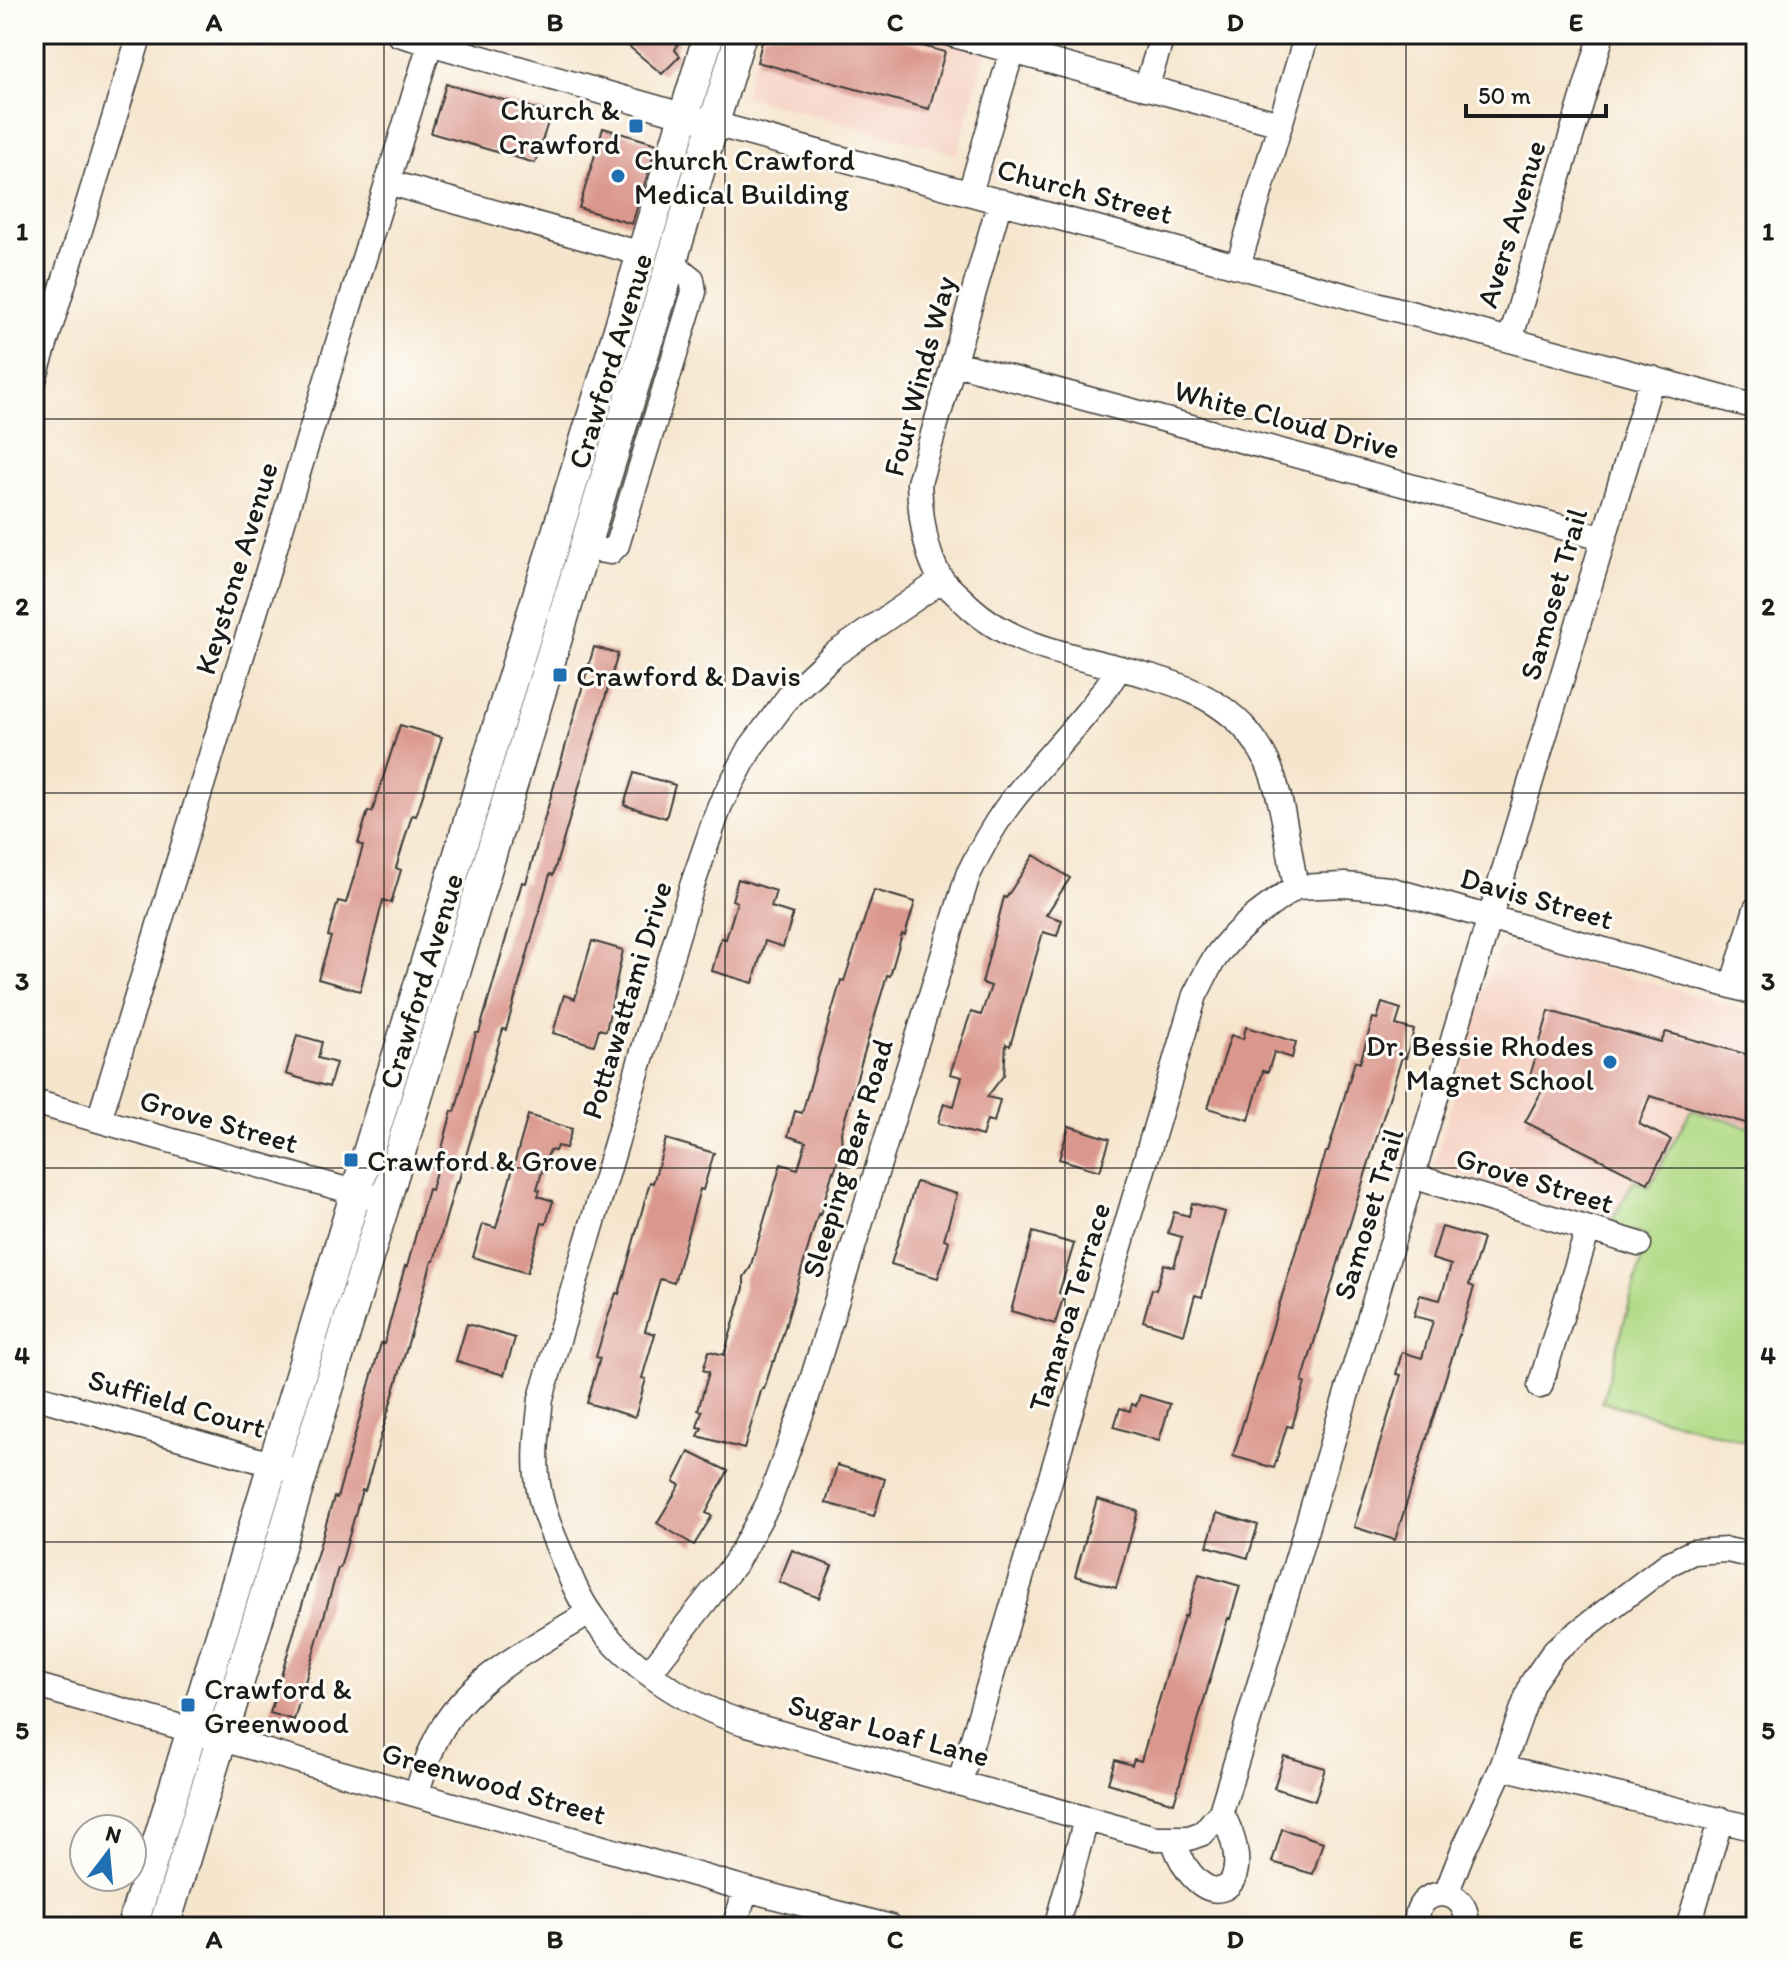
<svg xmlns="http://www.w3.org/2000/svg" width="1790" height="1961" viewBox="0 0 1790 1961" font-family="Itim,sans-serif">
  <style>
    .built { fill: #f6d2c4 }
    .green { fill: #b0da85; stroke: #667b50; stroke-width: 2 }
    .building { fill: #da978d }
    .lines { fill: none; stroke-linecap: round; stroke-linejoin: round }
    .minor-casing { stroke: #3d3a37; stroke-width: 27 }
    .major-casing { stroke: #3d3a37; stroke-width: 33 }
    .minor { stroke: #fff; stroke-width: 24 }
    .major { stroke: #fff; stroke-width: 30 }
    .grid { fill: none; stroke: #1c1c1c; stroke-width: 2; stroke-opacity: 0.55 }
    .poi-dot { fill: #1f6fb2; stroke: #fdfcf7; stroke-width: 3 }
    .labels { text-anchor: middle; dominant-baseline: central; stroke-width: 6; stroke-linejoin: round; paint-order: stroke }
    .poi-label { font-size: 30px; fill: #1c1c1c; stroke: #fdfcf7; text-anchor: start }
    .street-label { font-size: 30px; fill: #1c1c1c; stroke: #fdfcf7 }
    .neatline { fill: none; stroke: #1c1c1c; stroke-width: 3 }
    .grid-label { font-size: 26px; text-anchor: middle; font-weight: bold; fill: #1c1c1c }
  </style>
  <rect width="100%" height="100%" fill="#fdfcf7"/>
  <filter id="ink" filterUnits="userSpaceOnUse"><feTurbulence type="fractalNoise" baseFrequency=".0125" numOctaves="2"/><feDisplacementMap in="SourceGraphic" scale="16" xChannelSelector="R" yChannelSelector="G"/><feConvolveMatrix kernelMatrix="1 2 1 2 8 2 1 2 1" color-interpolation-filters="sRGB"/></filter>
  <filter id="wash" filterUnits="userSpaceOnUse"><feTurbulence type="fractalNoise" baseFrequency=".006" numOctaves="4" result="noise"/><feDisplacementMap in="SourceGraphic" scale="32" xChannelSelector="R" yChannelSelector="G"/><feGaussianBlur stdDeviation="1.8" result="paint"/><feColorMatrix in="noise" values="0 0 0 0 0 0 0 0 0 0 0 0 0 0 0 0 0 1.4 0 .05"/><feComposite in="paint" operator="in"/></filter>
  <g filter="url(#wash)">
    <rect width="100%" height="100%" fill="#f6e5cd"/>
    <path class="built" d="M 762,34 L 930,34 L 986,50 L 957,154 L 744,96 Z
      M 1514,944 L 1756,1013 L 1756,1129 L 1691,1110 L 1649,1187 L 1634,1180 L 1610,1224 L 1434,1167 L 1494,956 L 1507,945 Z"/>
    <path class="green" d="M 1691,1110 L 1756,1129 L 1756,1444 L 1602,1402 L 1648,1236 L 1610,1224 L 1634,1180 L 1649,1187 Z"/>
    <g id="blocks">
      <path class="building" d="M 614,34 L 682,34 L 675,50 L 680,56 L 662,74 Z
        M 764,34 L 878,34 L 945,52 L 929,109 L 757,62 Z
        M 446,84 L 551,113 L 535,163 L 431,133 Z
        M 603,128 L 657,144 L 632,224 L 579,208 Z
        M 594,647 L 618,654 L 553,875 L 550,874 L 506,1030 L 503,1029 L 458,1183 L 456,1182 L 434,1261 L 432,1261 L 365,1491 L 362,1490 L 340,1568 L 338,1568 L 294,1720 L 270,1713 L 334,1497 L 337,1498 L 381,1343 L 384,1344 L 405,1266 L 407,1267 L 428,1189 L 431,1190 L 452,1111 L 455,1112 L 476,1033 L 479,1033 L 522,882 L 526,883 Z
        M 400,725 L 442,737 L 416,816 L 412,815 L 396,868 L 401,870 L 391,903 L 383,900 L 360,991 L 318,979 L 331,937 L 328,936 L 338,901 L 346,903 L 363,846 L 358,844 L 368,811 L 372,812 Z
        M 634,773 L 675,785 L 666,818 L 624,805 Z
        M 1034,855 L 1070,878 L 1046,915 L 1062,920 L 1057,936 L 1043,932 L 1010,1046 L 1006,1044 L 1004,1075 L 987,1097 L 1000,1100 L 994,1122 L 987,1120 L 982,1136 L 938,1123 L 944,1103 L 954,1106 L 962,1077 L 950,1074 L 971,1012 L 981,1015 L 991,986 L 982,983 L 1004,897 L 1006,898 Z
        M 738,879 L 776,891 L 771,907 L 793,914 L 783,947 L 765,941 L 753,983 L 712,971 L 721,938 L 726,939 L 737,902 L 732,900 Z
        M 874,890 L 915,902 L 905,935 L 902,934 L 890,976 L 887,975 L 841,1132 L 842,1147 L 834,1172 L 833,1171 L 820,1215 L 818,1214 L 775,1361 L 773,1361 L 764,1389 L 762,1388 L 744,1449 L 698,1436 L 702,1428 L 697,1427 L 702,1411 L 698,1410 L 709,1372 L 703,1370 L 709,1351 L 724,1355 L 744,1288 L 744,1277 L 750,1268 L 781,1164 L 798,1169 L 806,1142 L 788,1136 L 795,1111 L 802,1113 L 841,980 L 844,981 Z
        M 592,941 L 623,950 L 606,1031 L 599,1029 L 594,1045 L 553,1033 L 564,995 L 575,999 Z
        M 1382,1003 L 1401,1009 L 1396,1025 L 1414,1030 L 1406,1058 L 1402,1057 L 1360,1191 L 1302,1382 L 1305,1383 L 1292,1427 L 1287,1426 L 1274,1468 L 1233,1456 L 1326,1152 L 1328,1152 L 1355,1061 L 1360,1063 L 1373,1018 L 1377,1019 Z
        M 1549,1011 L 1661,1042 L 1666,1032 L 1756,1057 L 1756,1126 L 1650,1096 L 1639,1124 L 1671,1140 L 1648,1183 L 1525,1122 L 1545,1085 L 1530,1076 Z
        M 1246,1027 L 1296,1042 L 1292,1058 L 1274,1052 L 1268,1072 L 1263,1071 L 1249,1120 L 1208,1108 L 1231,1035 L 1243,1039 Z
        M 297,1035 L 322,1042 L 318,1058 L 336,1063 L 329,1087 L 286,1074 Z
        M 528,1115 L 572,1129 L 566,1148 L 557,1146 L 555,1151 L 550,1150 L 545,1161 L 537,1189 L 540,1190 L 538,1196 L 553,1201 L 546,1224 L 542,1223 L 527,1273 L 473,1257 L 483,1224 L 496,1228 Z
        M 1069,1126 L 1110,1139 L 1100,1171 L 1059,1159 Z
        M 666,1139 L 714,1153 L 703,1190 L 700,1189 L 674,1283 L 660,1279 L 645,1331 L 655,1334 L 642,1378 L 646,1379 L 635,1417 L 587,1403 L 600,1358 L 596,1357 L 607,1320 L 616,1293 L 619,1294 L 650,1182 L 653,1183 Z
        M 916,1182 L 957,1194 L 944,1239 L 949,1241 L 938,1278 L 891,1264 Z
        M 1192,1203 L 1225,1212 L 1202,1297 L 1195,1295 L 1184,1334 L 1143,1321 L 1152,1289 L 1156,1290 L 1164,1264 L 1174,1267 L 1182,1237 L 1168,1233 L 1174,1212 L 1189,1216 Z
        M 1442,1227 L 1483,1239 L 1469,1285 L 1474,1287 L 1395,1540 L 1354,1527 L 1401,1375 L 1396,1374 L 1402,1352 L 1422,1358 L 1433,1321 L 1414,1316 L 1420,1295 L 1440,1300 L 1451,1265 L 1432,1259 Z
        M 1033,1232 L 1074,1244 L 1059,1293 L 1064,1295 L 1055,1324 L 1011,1311 Z
        M 467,1324 L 515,1338 L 504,1375 L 456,1361 Z
        M 1140,1395 L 1170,1404 L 1159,1441 L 1114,1427 L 1120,1408 L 1130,1411 L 1132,1404 L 1136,1406 Z
        M 689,1452 L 728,1471 L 706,1513 L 712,1516 L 694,1545 L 657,1523 L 680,1485 L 674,1482 Z
        M 837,1465 L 885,1479 L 874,1516 L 826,1503 Z
        M 1097,1499 L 1138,1511 L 1116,1588 L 1075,1576 Z
        M 1217,1513 L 1258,1525 L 1248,1558 L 1207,1546 Z
        M 792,1550 L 832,1566 L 819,1598 L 779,1582 Z
        M 1199,1574 L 1240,1586 L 1230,1619 L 1228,1618 L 1174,1803 L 1108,1783 L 1115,1760 L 1132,1765 L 1134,1759 L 1141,1761 L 1184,1616 L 1186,1617 Z
        M 1284,1756 L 1325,1768 L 1315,1801 L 1274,1788 Z
        M 1282,1829 L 1323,1842 L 1313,1874 L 1272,1862 Z"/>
    </g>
  </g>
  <g filter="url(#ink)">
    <use href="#blocks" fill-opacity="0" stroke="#3d3a37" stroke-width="2"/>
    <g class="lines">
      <defs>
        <path id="minor" d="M 398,34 L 714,124 L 1756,407
          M 950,34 L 1280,124
          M 1146,88 L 1163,34
          M 387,182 L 642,254
          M 970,193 L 1017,34
          M 1000,201 L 919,483 C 920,511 925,560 944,582 C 952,591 962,599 970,607 C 1052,683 1204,649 1262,752 C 1282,785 1288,848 1296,887
          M 1238,266 L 1307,34
          M 1510,340 L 1602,34
          M 955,363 L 1602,538
          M 34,380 L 140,34
          M 585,548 L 610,552 L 617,545 L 694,292 L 692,279 L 672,263
          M 942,580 L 833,655 L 790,695 L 751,747 L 720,805 L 691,889 L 541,1398 C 538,1428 533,1460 539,1490 C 543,1512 552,1533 561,1554 C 569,1574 578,1597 591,1615 C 625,1665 687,1705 744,1723 L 1155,1838 L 1189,1838 L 1203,1833 L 1221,1812 L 1652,378
          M 1296,887 L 1345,885 L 1389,889 L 1756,993
          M 1732,986 L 1756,909
          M 34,1102 L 386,1201
          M 99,1120 L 433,34
          M 1412,1176 L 1639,1244
          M 1540,1386 L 1588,1229
          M 34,1396 L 303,1473
          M 649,1673 L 736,1562 L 768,1504 L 805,1403 L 968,875 C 979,852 990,831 1005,810 C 1040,761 1086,721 1118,670
          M 34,1685 L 746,1889 L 891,1927
          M 1502,1767 L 1756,1829
          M 960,1782 L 1195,995 C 1201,984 1206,972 1213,961 C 1233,930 1266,907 1296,887
          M 416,1794 C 423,1775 428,1754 438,1736 C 468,1677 535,1647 589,1613
          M 1173,1839 C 1200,1922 1266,1896 1221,1812
          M 1446,1894 L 1462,1853 L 1502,1767 L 1532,1683 L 1555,1650 L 1668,1564 L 1693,1552 L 1727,1550 L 1756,1556
          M 734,1927 L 746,1889
          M 1056,1927 L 1086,1820
          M 1418,1927 C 1409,1885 1472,1882 1466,1927
          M 1688,1927 L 1721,1819"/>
        <path id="major" d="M 132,1927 L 709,34
          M 164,1927 L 741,34"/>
      </defs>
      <use href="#minor" class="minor-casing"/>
      <use href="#major" class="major-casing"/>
      <use href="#minor" class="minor"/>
      <use href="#major" class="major"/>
    </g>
  </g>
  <path class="grid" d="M 384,34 L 384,1927M 725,34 L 725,1927M 1065,34 L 1065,1927M 1406,34 L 1406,1927M 34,419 L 1756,419M 34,793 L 1756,793M 34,1168 L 1756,1168M 34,1542 L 1756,1542"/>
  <g class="poi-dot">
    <rect x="628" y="118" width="16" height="16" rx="4"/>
    <circle cx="618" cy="176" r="8"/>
    <rect x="552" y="667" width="16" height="16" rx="4"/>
    <circle cx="1610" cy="1062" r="8"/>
    <rect x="343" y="1152" width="16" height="16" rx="4"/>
    <rect x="180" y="1697" width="16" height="16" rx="4"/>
  </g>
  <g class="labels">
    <g class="poi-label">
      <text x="620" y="109" text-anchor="end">Church &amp;<tspan x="620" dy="34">Crawford</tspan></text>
      <text x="634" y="159">Church Crawford<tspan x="634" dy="34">Medical Building</tspan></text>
      <text x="576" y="675">Crawford &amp; Davis</text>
      <text x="1594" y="1045" text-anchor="end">Dr. Bessie Rhodes<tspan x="1594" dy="34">Magnet School</tspan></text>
      <text x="367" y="1160">Crawford &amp; Grove</text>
      <text x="204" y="1688">Crawford &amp;<tspan x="204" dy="34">Greenwood</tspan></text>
    </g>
    <g class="street-label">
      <text transform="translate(1085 191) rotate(15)">Church Street</text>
      <text transform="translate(1511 224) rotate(-73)">Avers Avenue</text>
      <text transform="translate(610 361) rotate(-73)">Crawford Avenue</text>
      <text transform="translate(919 376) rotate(-75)">Four Winds Way</text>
      <text transform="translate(1287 419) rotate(15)">White Cloud Drive</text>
      <text transform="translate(236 568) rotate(-73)">Keystone Avenue</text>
      <text transform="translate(1553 594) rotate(-74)">Samoset Trail</text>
      <text transform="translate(1537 898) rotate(16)">Davis Street</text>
      <text transform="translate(421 981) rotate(-73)">Crawford Avenue</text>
      <text transform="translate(626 1000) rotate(-73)">Pottawattami Drive</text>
      <text transform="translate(219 1121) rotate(16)">Grove Street</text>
      <text transform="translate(847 1158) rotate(-73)">Sleeping Bear Road</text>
      <text transform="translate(1535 1180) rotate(17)">Grove Street</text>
      <text transform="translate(1368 1214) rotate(-73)">Samoset Trail</text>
      <text transform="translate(1069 1307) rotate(-73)">Tamaroa Terrace</text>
      <text transform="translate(177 1403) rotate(16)">Suffield Court</text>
      <text transform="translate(889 1730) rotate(15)">Sugar Loaf Lane</text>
      <text transform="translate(494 1783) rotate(16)">Greenwood Street</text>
    </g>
  </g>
  <rect width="1790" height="1961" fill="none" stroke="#fdfcf7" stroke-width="88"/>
  <g transform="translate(108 1853) rotate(16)"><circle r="38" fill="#fdfcf7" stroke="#a3a29f" stroke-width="2"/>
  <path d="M0-6L14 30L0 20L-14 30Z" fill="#1f6fb2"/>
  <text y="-12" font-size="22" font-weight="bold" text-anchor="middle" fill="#1c1c1c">N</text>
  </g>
  <path d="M1466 104v12h140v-12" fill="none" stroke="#1c1c1c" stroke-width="4"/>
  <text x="1478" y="104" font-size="24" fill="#1c1c1c" stroke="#fdfcf7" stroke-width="6" paint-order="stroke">50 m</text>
  <rect x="44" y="44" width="1702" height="1873" class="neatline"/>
  <g class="grid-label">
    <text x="214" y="31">A</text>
    <text x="555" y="31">B</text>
    <text x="895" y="31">C</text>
    <text x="1235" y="31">D</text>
    <text x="1576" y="31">E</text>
    <text x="22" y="240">1</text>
    <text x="1768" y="240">1</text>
    <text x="22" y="615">2</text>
    <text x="1768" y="615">2</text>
    <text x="22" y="990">3</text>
    <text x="1768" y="990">3</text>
    <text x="22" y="1364">4</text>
    <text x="1768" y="1364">4</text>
    <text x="22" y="1739">5</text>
    <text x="1768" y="1739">5</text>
    <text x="214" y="1948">A</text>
    <text x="555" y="1948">B</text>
    <text x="895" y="1948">C</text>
    <text x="1235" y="1948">D</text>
    <text x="1576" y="1948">E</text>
  </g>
</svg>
